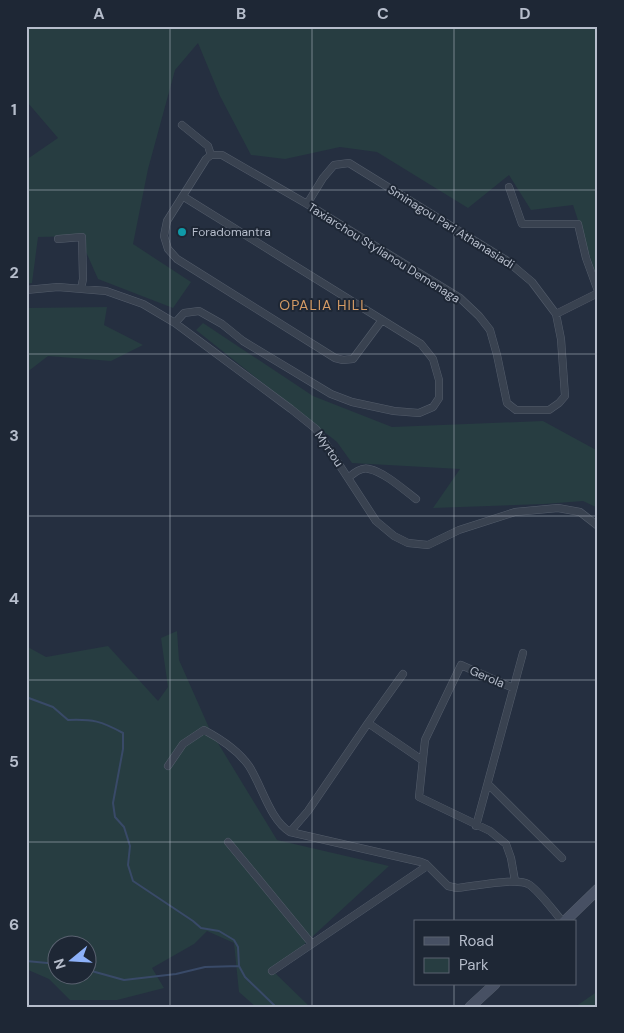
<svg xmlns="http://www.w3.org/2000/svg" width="624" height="1033" viewBox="0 0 624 1033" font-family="'DM Sans',sans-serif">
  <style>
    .green { fill: #273d41; fill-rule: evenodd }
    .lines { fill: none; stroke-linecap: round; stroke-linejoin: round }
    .stream { stroke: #394a68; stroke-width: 2 }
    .street-casing { stroke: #545d6b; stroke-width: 8 }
    .secondary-casing { stroke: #545d6b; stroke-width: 11 }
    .street { stroke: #394250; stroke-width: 7 }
    .secondary { stroke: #475063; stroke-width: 10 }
    .grid { fill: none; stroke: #b6bdcb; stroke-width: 1; stroke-opacity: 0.55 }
    .culture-dot { fill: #0f9aa8; stroke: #1e2735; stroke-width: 2 }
    .labels { text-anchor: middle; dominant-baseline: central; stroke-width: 4; stroke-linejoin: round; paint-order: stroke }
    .street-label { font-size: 12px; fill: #b6bdcb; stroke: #1e2735 }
    .poi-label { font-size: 12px; fill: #b6bdcb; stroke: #1e2735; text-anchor: start }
    .neighbourhood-label { font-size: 14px; letter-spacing: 1px; fill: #d69c65; stroke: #1e2735 }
    .neatline { fill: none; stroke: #b6bdcb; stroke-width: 2 }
    .grid-label { font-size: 16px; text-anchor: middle; font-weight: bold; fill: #b6bdcb }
  </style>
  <rect width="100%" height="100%" fill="#252f40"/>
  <path class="green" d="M 26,26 L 598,26 L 598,281 L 573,205 L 531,210 L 509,175 L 468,208 L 377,152 L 340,147 L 285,159 L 251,155 L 220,96 L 198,43 L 175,70 L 148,169 L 133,244 L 191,282 L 173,308 L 98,279 L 79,236 L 38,237 L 32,283 L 26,284 L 26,160 L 58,138 L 28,103 Z
    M 107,307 L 104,325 L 143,345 L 111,361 L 48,356 L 26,373 L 26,308 Z
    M 203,323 L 313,396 L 392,427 L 543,421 L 598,451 L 598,508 L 583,501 L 544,504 L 433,508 L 460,469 L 352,463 L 337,442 L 196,330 Z
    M 177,631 L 179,660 L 210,730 L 277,840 L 389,866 L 274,972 L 309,1006 L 315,1007 L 256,1007 L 239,992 L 234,943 L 207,931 L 194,944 L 152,968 L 164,988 L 117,1000 L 70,1000 L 49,979 L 26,969 L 26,646 L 46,657 L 108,646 L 158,701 L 168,687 L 161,638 ZM 58,946 L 88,946 L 88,976 L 58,976 Z
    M 598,991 L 598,1007 L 575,1007 Z"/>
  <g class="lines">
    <path class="stream" d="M 26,697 L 53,707 L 68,720 C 93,719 101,721 123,733 L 123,749 L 113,803 L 115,817 L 124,827 L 130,846 L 128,865 L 133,881 L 193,921 L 201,928 L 219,931 L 234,940 L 238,947 L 239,966 L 245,977 L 276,1007
      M 26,961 L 58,964
      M 88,970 L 124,980 L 176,974 L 205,967 L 239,966"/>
    <defs>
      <path id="street" d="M 182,125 L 208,146 L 211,155
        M 509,187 L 522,224 L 578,224 L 586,258 L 598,291
        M 307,204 L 323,178 L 334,165 L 349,163 L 506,260 L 532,282 L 556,314 L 561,339 L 565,396 L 559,403 L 549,410 L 516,410 L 507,403 L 497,355 L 490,330 L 479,316 L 460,298 L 307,204 L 222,155 L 211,155 L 206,159 L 167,221 L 164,236 L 168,249 L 177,259 L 335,358 L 343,360 L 353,359 L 382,320
        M 58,239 L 82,237 L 83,279 L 81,289
        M 26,290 L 58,287 L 106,291 L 143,304 L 175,323 L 291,409 L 316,429 L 376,521 L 394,536 L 408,543 L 428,545 L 459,530 L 515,512 L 558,508 L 580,512 L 598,526
        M 556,314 L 598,293
        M 175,323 L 184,313 L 199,311 L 222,324 L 243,341 L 331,394 L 352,402 L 394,411 L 419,413 L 433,407 L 439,398 L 439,380 L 433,359 L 421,344 L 184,197
        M 348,478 C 354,473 361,467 369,469 C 384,472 403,489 416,499
        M 403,674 L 368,723 L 422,760
        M 513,688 L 461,665 L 425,740 L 419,797 L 490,831 L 506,844 L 511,858 L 515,881
        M 168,766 L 183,744 L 204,730 C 221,739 238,750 249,766 C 262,786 270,820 290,832 L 421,862 L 426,864 L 448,886 L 457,888 C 471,887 516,877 528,884 C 538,889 554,912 563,922
        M 488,784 L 562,858
        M 476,826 L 523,653
        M 290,832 L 308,811 L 368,723
        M 228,842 L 312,944
        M 272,971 L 427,866"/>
      <path id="secondary" d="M 564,922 L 598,889
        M 470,1007 L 495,984"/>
    </defs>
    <use href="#street" class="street-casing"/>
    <use href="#secondary" class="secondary-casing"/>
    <use href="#street" class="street"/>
    <use href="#secondary" class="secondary"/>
  </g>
  <path class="grid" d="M 170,26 L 170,1007M 312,26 L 312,1007M 454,26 L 454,922M 26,190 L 598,190M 26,354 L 598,354M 26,516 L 598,516M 26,680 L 598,680M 26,842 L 598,842M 454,984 L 454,1007"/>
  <circle class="culture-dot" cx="182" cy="232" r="5"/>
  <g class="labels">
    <g class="street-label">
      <text transform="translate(451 227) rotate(32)">Sminagou Pari Athanasiadi</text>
      <text transform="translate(384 253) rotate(32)">Taxiarchou Stylianou Demenaga</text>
      <text transform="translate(329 449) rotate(56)">Myrtou</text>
      <text transform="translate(487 677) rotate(23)">Gerola</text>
    </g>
    <g class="poi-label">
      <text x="192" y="232">Foradomantra</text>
    </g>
    <g class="neighbourhood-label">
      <text x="324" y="305">OPALIA HILL</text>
    </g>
  </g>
  <rect width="624" height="1033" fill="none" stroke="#1e2735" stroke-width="55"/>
  <rect x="414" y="920" width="162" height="65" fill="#1e2735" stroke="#5b6371"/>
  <rect x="424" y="937" width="25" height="8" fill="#475063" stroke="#5b6371"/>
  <text x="459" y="946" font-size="15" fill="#b6bdcb">Road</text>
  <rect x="424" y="958" width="25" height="15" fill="#273d41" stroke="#5b6371"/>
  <text x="459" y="970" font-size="15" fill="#b6bdcb">Park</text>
  <g transform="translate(72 960) rotate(252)"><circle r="24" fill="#1e2735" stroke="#5b6371"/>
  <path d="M0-4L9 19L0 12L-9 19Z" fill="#8db1f9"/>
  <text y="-8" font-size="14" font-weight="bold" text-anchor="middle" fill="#b6bdcb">N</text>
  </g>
  <rect x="28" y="28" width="568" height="978" class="neatline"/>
  <g class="grid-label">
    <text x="99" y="19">A</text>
    <text x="241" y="19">B</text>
    <text x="383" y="19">C</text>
    <text x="525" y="19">D</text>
    <text x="14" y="115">1</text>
    <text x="14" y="278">2</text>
    <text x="14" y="441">3</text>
    <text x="14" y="604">4</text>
    <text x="14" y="767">5</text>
    <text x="14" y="930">6</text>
  </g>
</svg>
